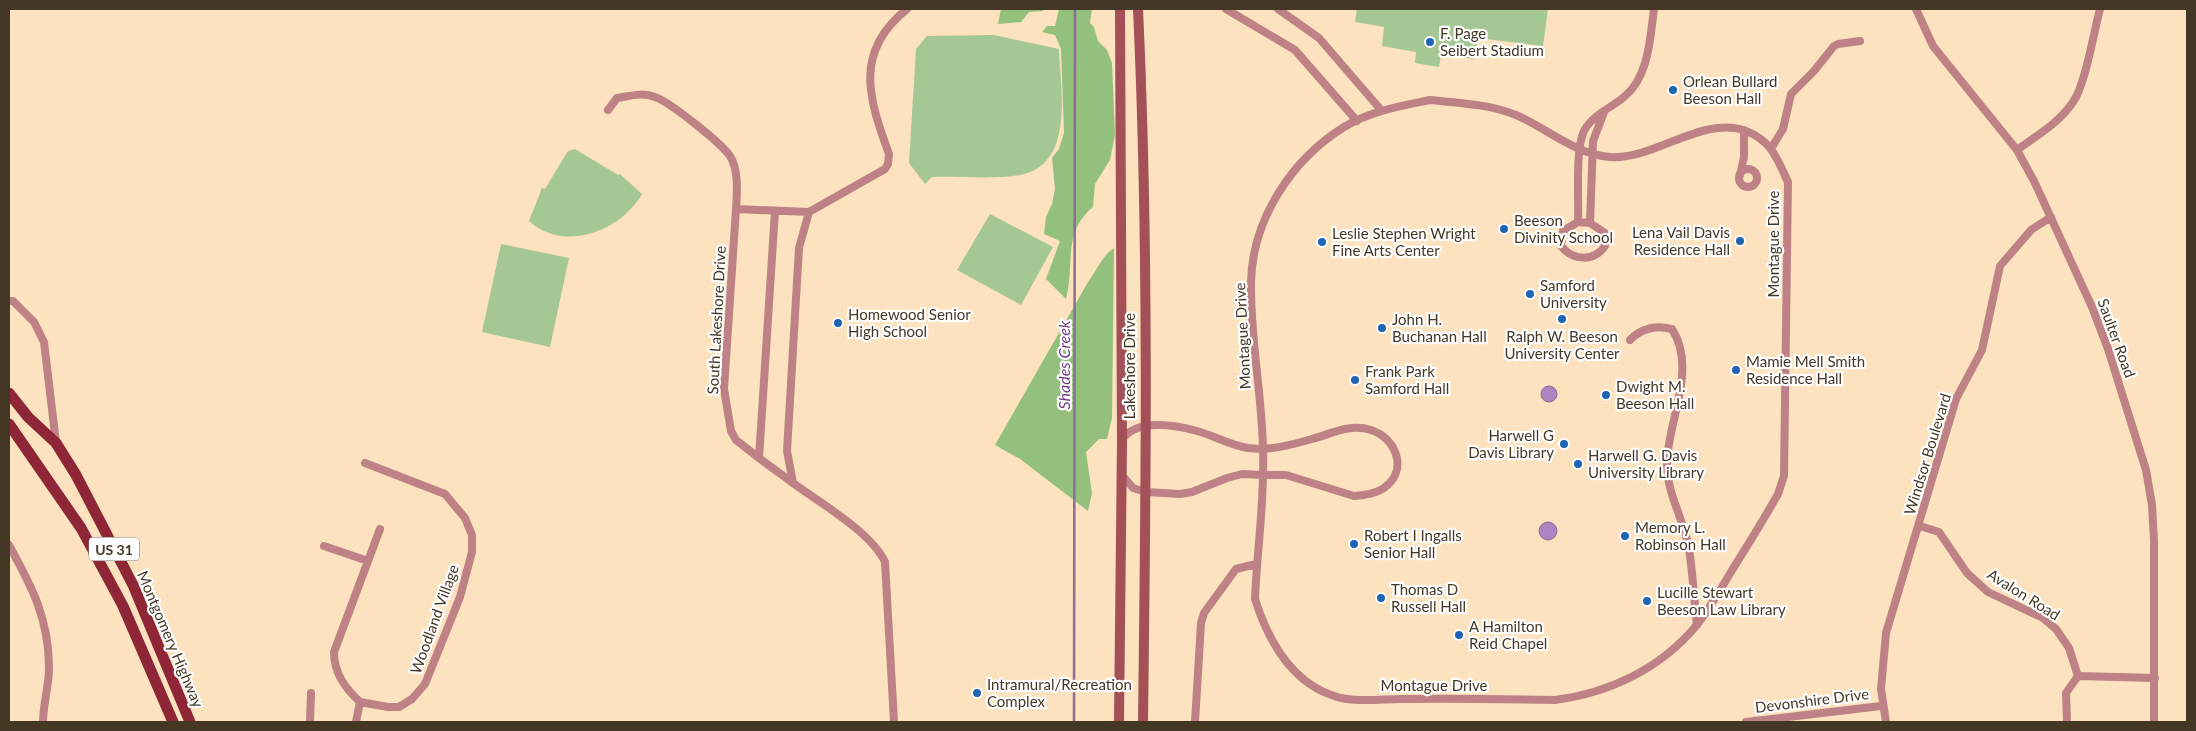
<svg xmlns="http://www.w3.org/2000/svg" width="2196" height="731" viewBox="0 0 2196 731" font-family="Lato,sans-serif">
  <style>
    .green { fill: #a4c793 }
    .forest { fill: #94c07d }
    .water { fill: #af83c2; stroke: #8f6c93 }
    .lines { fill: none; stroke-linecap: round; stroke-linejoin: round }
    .stream { stroke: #8f6c93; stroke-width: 2.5 }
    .minor { stroke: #be8286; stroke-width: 8 }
    .secondary { stroke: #a45058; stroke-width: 10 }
    .primary { stroke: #8f2638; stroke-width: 11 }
    .poi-dot { fill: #1f63b3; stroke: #fff; stroke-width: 2 }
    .labels { text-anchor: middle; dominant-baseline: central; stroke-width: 4.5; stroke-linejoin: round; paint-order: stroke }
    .shield { fill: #fff; stroke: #7c7366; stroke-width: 1 }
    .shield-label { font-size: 14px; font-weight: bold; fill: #443725 }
    .poi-label { font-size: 15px; fill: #443725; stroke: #fff; text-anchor: start }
    .street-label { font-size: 15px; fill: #443725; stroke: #fff }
    .water-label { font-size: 16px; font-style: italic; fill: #6e3683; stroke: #fff }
  </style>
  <rect width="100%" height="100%" fill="#fce2be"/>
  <path class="green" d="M 1357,9 L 1548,9 L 1543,46 L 1478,38 L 1474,59 L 1441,55 L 1439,67 L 1415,63 L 1416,52 L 1382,46 L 1384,27 L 1355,22 Z
    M 994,35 L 1059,49 C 1060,87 1075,161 1024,174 C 1002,180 958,176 932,177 L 925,184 L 909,163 L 916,49 L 927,36 Z
    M 575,149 L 618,175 L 620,174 L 642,194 C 621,231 564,253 529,221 L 542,188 L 545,189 L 568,151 Z
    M 990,214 L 1053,247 L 1021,305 L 957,270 Z
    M 501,244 L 569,258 L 550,347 L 482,332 Z"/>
  <path class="forest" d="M 1001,9 L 1043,9 L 1043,11 L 1029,12 L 1021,22 L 998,24 Z
    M 1059,9 L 1092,9 L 1090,23 L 1094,27 L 1098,41 L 1107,50 L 1112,63 L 1115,135 L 1110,160 L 1095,184 L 1093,207 C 1062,233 1075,264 1066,299 L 1046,279 L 1060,241 L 1044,234 L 1046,217 L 1052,204 L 1055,189 L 1052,158 L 1059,149 L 1064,133 L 1061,49 L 1055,35 L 1042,32 L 1047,26 L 1055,26 Z
    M 1114,248 L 1112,418 L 1107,439 L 1099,439 L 1086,452 L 1092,493 L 1088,511 L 1020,459 L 995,445 L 1088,282 C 1097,270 1102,256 1114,248 Z"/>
  <path class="water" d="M1541 394a8 8 0 1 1 16 0a8 8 0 1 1-16 0Z
    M1539 531a9 9 0 1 1 18 0a9 9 0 1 1-18 0Z"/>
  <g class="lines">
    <path class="stream" d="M 1074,722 L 1075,9"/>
    <path class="minor" d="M 1226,9 L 1295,50 L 1357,121
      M 1278,9 L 1319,38 L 1381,110
      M 1916,9 L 1933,46 L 2017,150 L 2034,181 L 2092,307 L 2108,349 L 2146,470 L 2152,505 L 2154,541 L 2154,722
      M 1430,100 C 1459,103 1489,104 1516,115 C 1547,128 1574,154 1610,157 C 1655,160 1702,115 1746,131 C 1772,141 1777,159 1788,182 L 1784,476 L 1778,494 C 1763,521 1747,546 1731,572 C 1720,590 1709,610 1696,626 C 1660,669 1609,693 1555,700 C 1504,699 1453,698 1402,699 C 1381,699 1354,703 1334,696 C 1291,682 1268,640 1255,599 C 1257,549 1265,499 1263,449 C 1262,394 1250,337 1251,283 C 1252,220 1291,160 1344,127 C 1370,111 1401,106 1430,100 Z
      M 608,110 L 617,98 C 630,96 643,92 655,97 C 670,102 721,143 730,156 C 739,170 737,193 736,209
      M 1772,147 L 1783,129 L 1791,94 L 1814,71 L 1834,46 L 1838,44 L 1860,41
      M 2017,150 C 2036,136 2059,123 2073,102 C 2085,86 2094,31 2100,9
      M1739 178a9 9 0 1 1 18 0a9 9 0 1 1-18 0Z
      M 1740,175 L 1744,157 L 1744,130
      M 775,211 L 759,458 L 793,483
      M 1578,222 C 1579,200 1575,149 1584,131 C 1592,115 1611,108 1624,97 C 1649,77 1650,38 1654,9
      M 1578,222 L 1590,223 L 1605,233 L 1605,246 C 1594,262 1573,261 1561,246 L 1563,231 Z
      M 1590,223 L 1593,141 L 1604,112
      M 9,301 L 13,301 L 34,322 L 44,342 L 56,443
      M 1630,340 C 1641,328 1657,325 1672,329 C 1698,369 1667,422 1667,464 C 1667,495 1684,519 1689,549 C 1693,574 1694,600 1697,625
      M 759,458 L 736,440 L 731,431 L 724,389 L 736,209 L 809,212
      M 1122,475 L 1133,488 L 1146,492 L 1180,494 L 1192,492 L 1227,478 L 1242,474 L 1263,475 L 1286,475 L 1354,496 C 1364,495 1375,494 1384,488 C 1409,470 1396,438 1371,430 C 1350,423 1331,434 1312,439 C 1291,445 1269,451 1248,448 C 1229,445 1215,436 1197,431 C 1176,425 1136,418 1122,440
      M 1920,526 L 1939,532 L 1967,573 L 1988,592 L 2043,618 L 2056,629 L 2069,648 L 2078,676
      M 9,545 C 32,587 49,619 49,668 C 49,686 43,704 43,722
      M 324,546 L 368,561
      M 360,702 L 388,707 L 399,707 L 412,699 L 425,684 L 460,597 L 472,552 L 472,535 L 465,518 L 445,494 L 365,463
      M 310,722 L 311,693
      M 356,722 L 360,702 C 345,688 334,673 334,652 L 380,529
      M 894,722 L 885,562 C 871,532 820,503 793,483 L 787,451 L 799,248 L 809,212 L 885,169 L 888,164 L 889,154 C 869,99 853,52 907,9
      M 1195,722 L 1201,623 L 1204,613 L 1236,569 L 1256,564
      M 1746,722 L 1881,706
      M 1886,722 L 1881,689 L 1886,633 L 1956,399 L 1982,350 L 2000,266 L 2031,230 L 2051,217
      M 2067,722 L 2066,693 L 2078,676 L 2155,678"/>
    <path class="secondary" d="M 1138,9 C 1149,246 1146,485 1143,722
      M 1119,722 L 1122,441 L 1120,9"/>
    <path class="primary" d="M 9,393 L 28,417 L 56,443 L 76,475 L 133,585 L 190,722
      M 9,424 L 81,528 L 123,606 L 173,722"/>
  </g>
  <g class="poi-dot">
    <circle cx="1430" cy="42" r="5"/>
    <circle cx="1673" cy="90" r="5"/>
    <circle cx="1504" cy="229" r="5"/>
    <circle cx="1740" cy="241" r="5"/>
    <circle cx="1322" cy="242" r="5"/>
    <circle cx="1530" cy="294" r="5"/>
    <circle cx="1562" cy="319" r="5"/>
    <circle cx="838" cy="323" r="5"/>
    <circle cx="1382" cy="328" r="5"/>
    <circle cx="1736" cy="370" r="5"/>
    <circle cx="1355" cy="380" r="5"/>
    <circle cx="1606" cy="395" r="5"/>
    <circle cx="1564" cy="444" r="5"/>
    <circle cx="1578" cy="464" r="5"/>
    <circle cx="1625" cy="536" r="5"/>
    <circle cx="1354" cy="544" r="5"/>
    <circle cx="1381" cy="598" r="5"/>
    <circle cx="1647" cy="601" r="5"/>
    <circle cx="1459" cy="635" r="5"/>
    <circle cx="977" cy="693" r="5"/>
  </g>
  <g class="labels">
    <rect class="shield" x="89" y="537.5" width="50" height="23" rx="4"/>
    <g class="shield-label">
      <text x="114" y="549">US 31</text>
    </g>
    <g class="poi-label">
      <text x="1440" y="33">F. Page<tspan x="1440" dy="17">Seibert Stadium</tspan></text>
      <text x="1683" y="81">Orlean Bullard<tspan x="1683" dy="17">Beeson Hall</tspan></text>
      <text x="1514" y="220">Beeson<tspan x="1514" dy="17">Divinity School</tspan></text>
      <text x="1730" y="232" text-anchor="end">Lena Vail Davis<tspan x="1730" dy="17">Residence Hall</tspan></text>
      <text x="1332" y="233">Leslie Stephen Wright<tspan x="1332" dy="17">Fine Arts Center</tspan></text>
      <text x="1540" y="285">Samford<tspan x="1540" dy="17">University</tspan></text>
      <text x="848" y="314">Homewood Senior<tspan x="848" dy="17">High School</tspan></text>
      <text x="1392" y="319">John H.<tspan x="1392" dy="17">Buchanan Hall</tspan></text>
      <text x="1562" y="336" text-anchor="middle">Ralph W. Beeson<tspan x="1562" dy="17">University Center</tspan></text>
      <text x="1746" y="361">Mamie Mell Smith<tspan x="1746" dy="17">Residence Hall</tspan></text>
      <text x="1365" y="371">Frank Park<tspan x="1365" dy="17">Samford Hall</tspan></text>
      <text x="1616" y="386">Dwight M.<tspan x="1616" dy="17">Beeson Hall</tspan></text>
      <text x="1554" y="435" text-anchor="end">Harwell G<tspan x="1554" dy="17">Davis Library</tspan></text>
      <text x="1588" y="455">Harwell G. Davis<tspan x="1588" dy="17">University Library</tspan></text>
      <text x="1635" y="527">Memory L.<tspan x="1635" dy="17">Robinson Hall</tspan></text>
      <text x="1364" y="535">Robert I Ingalls<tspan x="1364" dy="17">Senior Hall</tspan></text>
      <text x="1391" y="589">Thomas D<tspan x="1391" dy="17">Russell Hall</tspan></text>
      <text x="1657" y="592">Lucille Stewart<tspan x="1657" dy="17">Beeson Law Library</tspan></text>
      <text x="1469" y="626">A Hamilton<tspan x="1469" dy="17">Reid Chapel</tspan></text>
      <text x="987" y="684">Intramural/Recreation<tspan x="987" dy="17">Complex</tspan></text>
    </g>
    <g class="street-label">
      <text transform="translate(1773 244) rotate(-90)">Montague Drive</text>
      <text transform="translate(716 320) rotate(-87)">South Lakeshore Drive</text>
      <text transform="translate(1242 336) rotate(-93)">Montague Drive</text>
      <text transform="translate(2117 338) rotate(70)">Saulter Road</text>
      <text transform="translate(1129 366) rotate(-90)">Lakeshore Drive</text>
      <text transform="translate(1927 454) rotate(-73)">Windsor Boulevard</text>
      <text transform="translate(2024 594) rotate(32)">Avalon Road</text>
      <text transform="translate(434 619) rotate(-70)">Woodland Village</text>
      <text transform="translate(171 639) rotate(67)">Montgomery Highway</text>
      <text x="1434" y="685">Montague Drive</text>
      <text transform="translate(1812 700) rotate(-7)">Devonshire Drive</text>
    </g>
    <g class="water-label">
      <text transform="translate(1063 365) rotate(-90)">Shades Creek</text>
    </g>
  </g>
  <rect width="2196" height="731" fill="none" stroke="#443725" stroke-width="20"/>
</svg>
